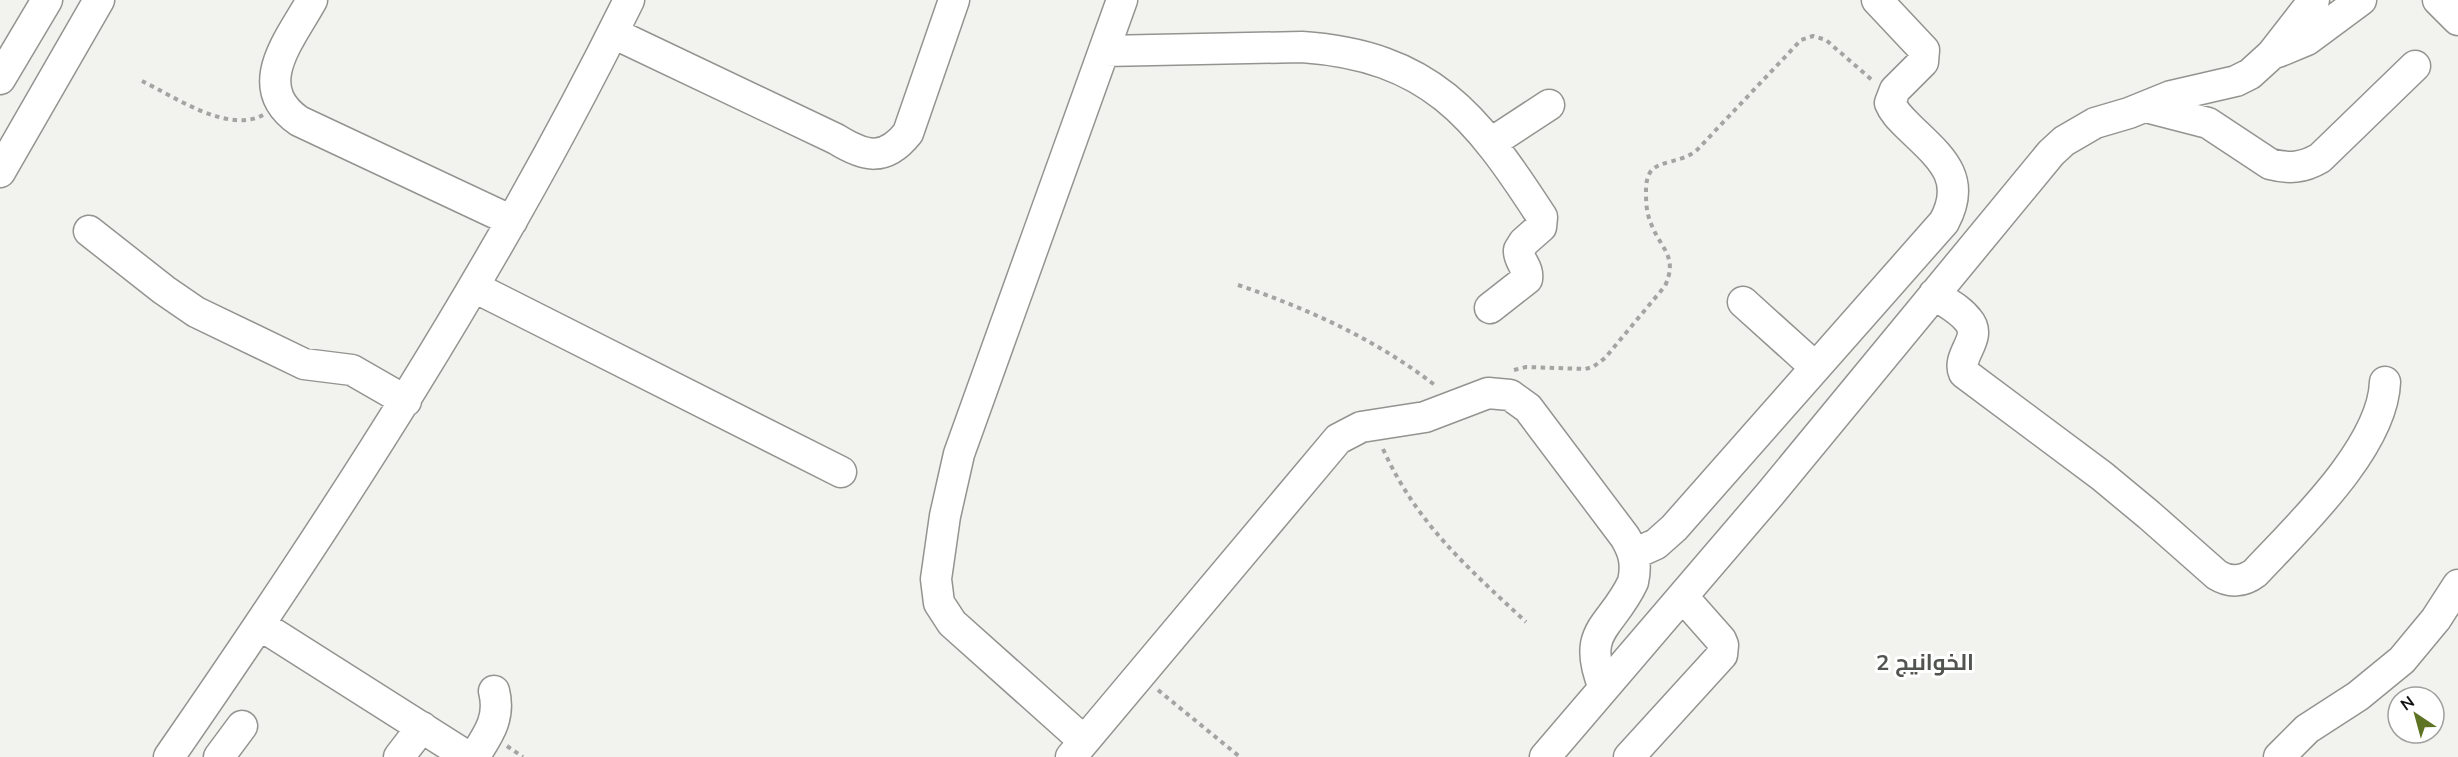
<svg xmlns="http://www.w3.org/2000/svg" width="2458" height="757" viewBox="0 0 2458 757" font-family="Mulish,Cairo,sans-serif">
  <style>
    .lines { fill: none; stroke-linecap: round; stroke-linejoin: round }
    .minor-casing { stroke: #929490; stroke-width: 33 }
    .path { stroke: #a4a5a2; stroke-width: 4; stroke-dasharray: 4.5 4.5; stroke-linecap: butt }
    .minor { stroke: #fff; stroke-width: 30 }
    .labels { text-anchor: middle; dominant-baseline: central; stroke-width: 6; stroke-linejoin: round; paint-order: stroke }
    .district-label { font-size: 22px; font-weight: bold; fill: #525450; stroke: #fff }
  </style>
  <rect width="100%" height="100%" fill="#f2f3ef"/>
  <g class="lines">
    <defs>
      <path id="minor" d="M 312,0 C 290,40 249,86 299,121 L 512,221
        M 2438,0 L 2458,20
        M 613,33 L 836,139 C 865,157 885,162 908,133 L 954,0
        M 1105,51 L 1302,47 C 1430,56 1476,115 1542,217 L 1541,227 L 1524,242 L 1519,250 C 1518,261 1529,267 1527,279 L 1490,308
        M 2278,52 L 2307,40 L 2361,0
        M 0,79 L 47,0
        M 2146,107 L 2208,123 L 2270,164 C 2289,169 2303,168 2320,158 L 2415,66
        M 1491,143 L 1549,105
        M 0,172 L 99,0
        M 89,231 L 164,290 L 196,312 L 304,364 L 352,370 L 406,401
        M 474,287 L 841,472
        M 1934,294 C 1945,302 1960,309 1968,320 C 1984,338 1956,355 1964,373 L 2102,476 L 2149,515 L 2217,575 C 2230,583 2243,582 2255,573 C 2298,527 2383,447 2385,382
        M 1743,302 L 1815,367
        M 1634,554 L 1656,544 L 1674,528 L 1944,222 C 1968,178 1940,157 1910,128 C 1902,120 1894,113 1890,103 L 1895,90 L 1923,62 L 1924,50 L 1877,0
        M 260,625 L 468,757
        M 1084,741 L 952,623 L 939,603 L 936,579 L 945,516 L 959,454 L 1122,0
        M 169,757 C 337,514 498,266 629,0
        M 219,757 L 242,726
        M 399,757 L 422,727
        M 474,757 C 488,735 501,718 494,691
        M 1071,757 L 1338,439 L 1361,427 L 1425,417 L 1488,393 L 1510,395 L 1528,408 L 1625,537 C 1634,552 1637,564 1633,582 C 1611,629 1580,629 1604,688
        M 1545,757 L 1770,494 L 2051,153 L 2064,141 L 2095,123 L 2129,113 L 2171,96 L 2236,81 L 2250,74 L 2272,54 L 2314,0
        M 1629,757 L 1722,655 L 1723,645 L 1721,640 L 1683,597
        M 2279,757 L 2307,729 L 2358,696 L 2402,660 L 2436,619 L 2458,585"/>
    </defs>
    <use href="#minor" class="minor-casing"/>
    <path class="path" d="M 142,81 C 175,97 228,134 263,115
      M 1238,285 C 1309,309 1377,340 1436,386
      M 1514,370 L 1526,367 L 1585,369 L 1593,367 L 1605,358 L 1665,286 C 1678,257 1662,250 1652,226 C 1647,215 1646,205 1646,194 C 1646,186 1646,178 1651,171 C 1660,160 1682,163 1697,150 L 1801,40 L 1813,36 L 1826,40 L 1872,80
      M 1383,449 C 1417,524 1467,567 1526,622
      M 1158,690 L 1240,757
      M 507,746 L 523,757"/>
    <use href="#minor" class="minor"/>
  </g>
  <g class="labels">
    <g class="district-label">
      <text x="1925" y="662">الخوانيج 2</text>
    </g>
  </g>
  <g transform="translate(2416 715) rotate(324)"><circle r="28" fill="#ffffff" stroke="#a0a09f" stroke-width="1.5"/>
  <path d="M0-4.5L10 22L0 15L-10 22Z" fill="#5e7323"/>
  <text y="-9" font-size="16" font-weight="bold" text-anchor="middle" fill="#111110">N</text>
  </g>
</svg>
